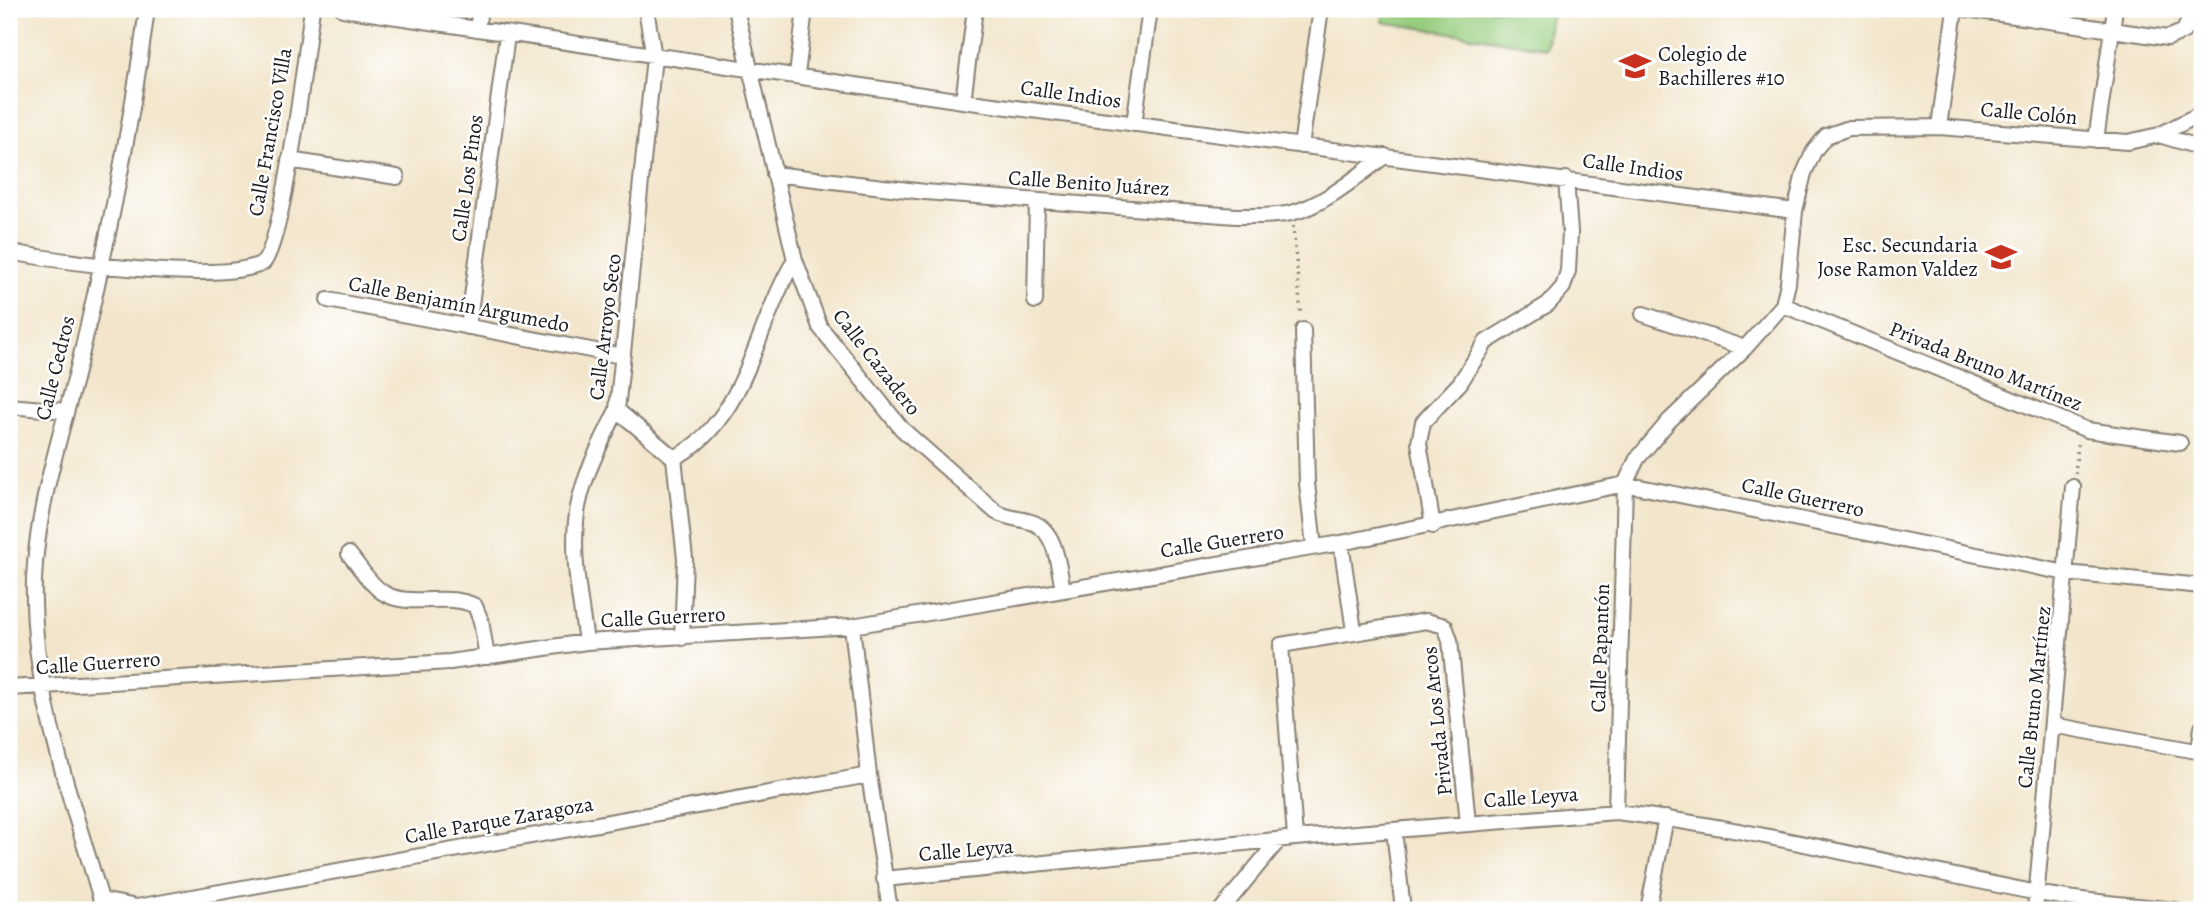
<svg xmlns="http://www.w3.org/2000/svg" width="2211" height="919" viewBox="0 0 2211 919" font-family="Alegreya,serif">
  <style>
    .green { fill: #97cc7e; stroke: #5a744d; stroke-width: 2 }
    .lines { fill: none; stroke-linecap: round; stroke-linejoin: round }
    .street-casing { stroke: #878074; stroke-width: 18 }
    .path { stroke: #878074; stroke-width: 3.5; stroke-dasharray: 2 5; stroke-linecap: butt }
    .street { stroke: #fff; stroke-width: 14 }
    .labels { text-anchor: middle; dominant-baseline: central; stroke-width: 5; stroke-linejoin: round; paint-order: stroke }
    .poi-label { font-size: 21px; fill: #1c1c1c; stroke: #fff; text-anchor: start }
    .street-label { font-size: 21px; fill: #1c1c1c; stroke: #fff }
  </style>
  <rect width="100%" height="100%" fill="#fff"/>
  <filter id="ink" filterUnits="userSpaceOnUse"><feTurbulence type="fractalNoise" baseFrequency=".0143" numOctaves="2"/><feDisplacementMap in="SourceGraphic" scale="14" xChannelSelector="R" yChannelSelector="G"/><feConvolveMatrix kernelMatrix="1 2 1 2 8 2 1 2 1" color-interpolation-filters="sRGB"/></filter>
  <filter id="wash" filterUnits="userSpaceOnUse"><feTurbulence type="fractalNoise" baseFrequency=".00686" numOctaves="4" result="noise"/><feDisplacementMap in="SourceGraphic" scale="28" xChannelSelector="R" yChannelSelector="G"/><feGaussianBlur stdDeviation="1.57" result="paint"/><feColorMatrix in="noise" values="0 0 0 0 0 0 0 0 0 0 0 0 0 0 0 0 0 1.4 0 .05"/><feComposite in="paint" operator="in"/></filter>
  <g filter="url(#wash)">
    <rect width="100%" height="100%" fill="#f2e5cb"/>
    <path class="green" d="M 1385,9 L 1552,9 L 1546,48 L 1382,22 Z"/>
  </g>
  <g filter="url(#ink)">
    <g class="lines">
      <defs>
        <path id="street" d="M 343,9 L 963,101 L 1795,211
          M 736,9 L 795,260 L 820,327 L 902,429 L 996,512 C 1008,519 1021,518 1034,523 C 1057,533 1058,567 1063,589
          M 1966,9 L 2168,38 L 2184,31 L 2194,9
          M 477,29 L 480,9
          M 797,75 L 805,9
          M 963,101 L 975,9
          M 1134,124 L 1150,9
          M 1939,127 L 1955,9
          M 2159,135 L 2202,148
          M 2096,140 L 2115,9
          M 1301,146 L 1321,9
          M 289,160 L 397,177
          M 774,174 L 925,192 L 1236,216 C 1254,216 1274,217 1291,213 C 1325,205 1357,176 1385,156
          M 9,252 C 60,261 220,285 263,263 C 284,241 306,51 312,9
          M 328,300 L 622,356
          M 1035,301 L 1037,201
          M 1783,305 L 2087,430 L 2180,443
          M 1643,314 L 1745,348
          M 468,327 L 507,35
          M 1303,330 L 1307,483 L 1314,547
          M 9,406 L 66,411
          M 617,410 L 674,458
          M 1433,526 L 1419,443 L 1423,422 L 1460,383 L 1486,342 L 1548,304 L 1563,287 L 1568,271 L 1570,232 L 1566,179
          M 1341,543 L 1354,631
          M 349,554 C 359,566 369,583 382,592 C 409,610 447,591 475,606 L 481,621 L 487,657
          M 852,626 L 869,775 L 890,910
          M 682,638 L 685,559 L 674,458 C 748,420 755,324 795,260
          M 586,642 C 581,604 572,562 576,522 C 579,483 600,445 617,410 L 654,57 L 646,9
          M 9,688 L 450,662 L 586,642 L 852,626 L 1341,543 L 1625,484 L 2066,573 L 2202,586
          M 2052,725 L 2202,752
          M 2199,751 L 2202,727
          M 1616,812 L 1625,484 L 1637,459 L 1669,421 L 1745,348 L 1783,305 L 1788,283 L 1795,211 L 1804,173 L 1814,151 L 1826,136 L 1849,128 L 1939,127 L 2128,142 L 2159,135 L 2202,113
          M 1394,830 L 1403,910
          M 1295,838 L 1281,645 L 1426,621 L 1445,626 L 1450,640 L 1468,823
          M 884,879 L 1295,838 L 1616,812 C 1757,829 1894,865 2033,892 C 2079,902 2128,904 2175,910
          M 101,900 L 137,907 L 137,910
          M 137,907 L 869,775
          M 104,910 C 73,801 31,696 34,580 C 37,500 65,425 83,347 C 109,235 132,123 147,9
          M 1221,910 L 1278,841
          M 1648,910 L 1666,818
          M 2035,910 L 2073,487"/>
      </defs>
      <use href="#street" class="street-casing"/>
      <path class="path" d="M 1293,226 L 1301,316
        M 2075,474 L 2078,443"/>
      <use href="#street" class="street"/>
    </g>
  </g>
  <defs>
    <symbol id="university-bare" viewBox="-9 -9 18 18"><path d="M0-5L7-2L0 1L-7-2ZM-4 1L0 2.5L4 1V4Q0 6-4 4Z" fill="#c8321e" stroke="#fff" stroke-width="2.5" paint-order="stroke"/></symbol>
    <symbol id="school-bare" viewBox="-9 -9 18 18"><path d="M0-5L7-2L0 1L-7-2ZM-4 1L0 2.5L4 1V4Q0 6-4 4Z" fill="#c8321e" stroke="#fff" stroke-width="2.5" paint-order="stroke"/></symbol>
  </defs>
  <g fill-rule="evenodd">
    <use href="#university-bare" x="1613" y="44" width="44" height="44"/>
    <use href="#school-bare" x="1979" y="235" width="44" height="44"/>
  </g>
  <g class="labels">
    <g class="poi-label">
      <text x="1658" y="54">Colegio de<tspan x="1658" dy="24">Bachilleres #10</tspan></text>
      <text x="1978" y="245" text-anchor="end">Esc. Secundaria<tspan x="1978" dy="24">Jose Ramon Valdez</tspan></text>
    </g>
    <g class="street-label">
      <text transform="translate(1071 94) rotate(8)">Calle Indios</text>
      <text transform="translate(2029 113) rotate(5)">Calle Colón</text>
      <text transform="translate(270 132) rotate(-80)">Calle Francisco Villa</text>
      <text transform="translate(1633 167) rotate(8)">Calle Indios</text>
      <text transform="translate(467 178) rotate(-82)">Calle Los Pinos</text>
      <text transform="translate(1089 183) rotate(4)">Calle Benito Juárez</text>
      <text transform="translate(459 304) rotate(11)">Calle Benjamín Argumedo</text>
      <text transform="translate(605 327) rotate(-83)">Calle Arroyo Seco</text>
      <text transform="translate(877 362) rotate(52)">Calle Cazadero</text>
      <text transform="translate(1986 366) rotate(22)">Privada Bruno Martínez</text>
      <text transform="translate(55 368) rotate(-76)">Calle Cedros</text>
      <text transform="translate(1803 497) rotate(12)">Calle Guerrero</text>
      <text transform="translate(1222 541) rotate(-9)">Calle Guerrero</text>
      <text transform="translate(663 617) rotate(-3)">Calle Guerrero</text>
      <text transform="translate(1600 648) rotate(-88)">Calle Papantón</text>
      <text transform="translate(98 663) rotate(-4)">Calle Guerrero</text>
      <text transform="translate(2034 697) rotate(-84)">Calle Bruno Martínez</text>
      <text transform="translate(1437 721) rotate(-96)">Privada Los Arcos</text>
      <text transform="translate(1531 797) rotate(-4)">Calle Leyva</text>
      <text transform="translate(499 820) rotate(-10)">Calle Parque Zaragoza</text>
      <text transform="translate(966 850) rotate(-5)">Calle Leyva</text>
    </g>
  </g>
  <rect width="2211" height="919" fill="none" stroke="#fff" stroke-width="35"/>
</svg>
